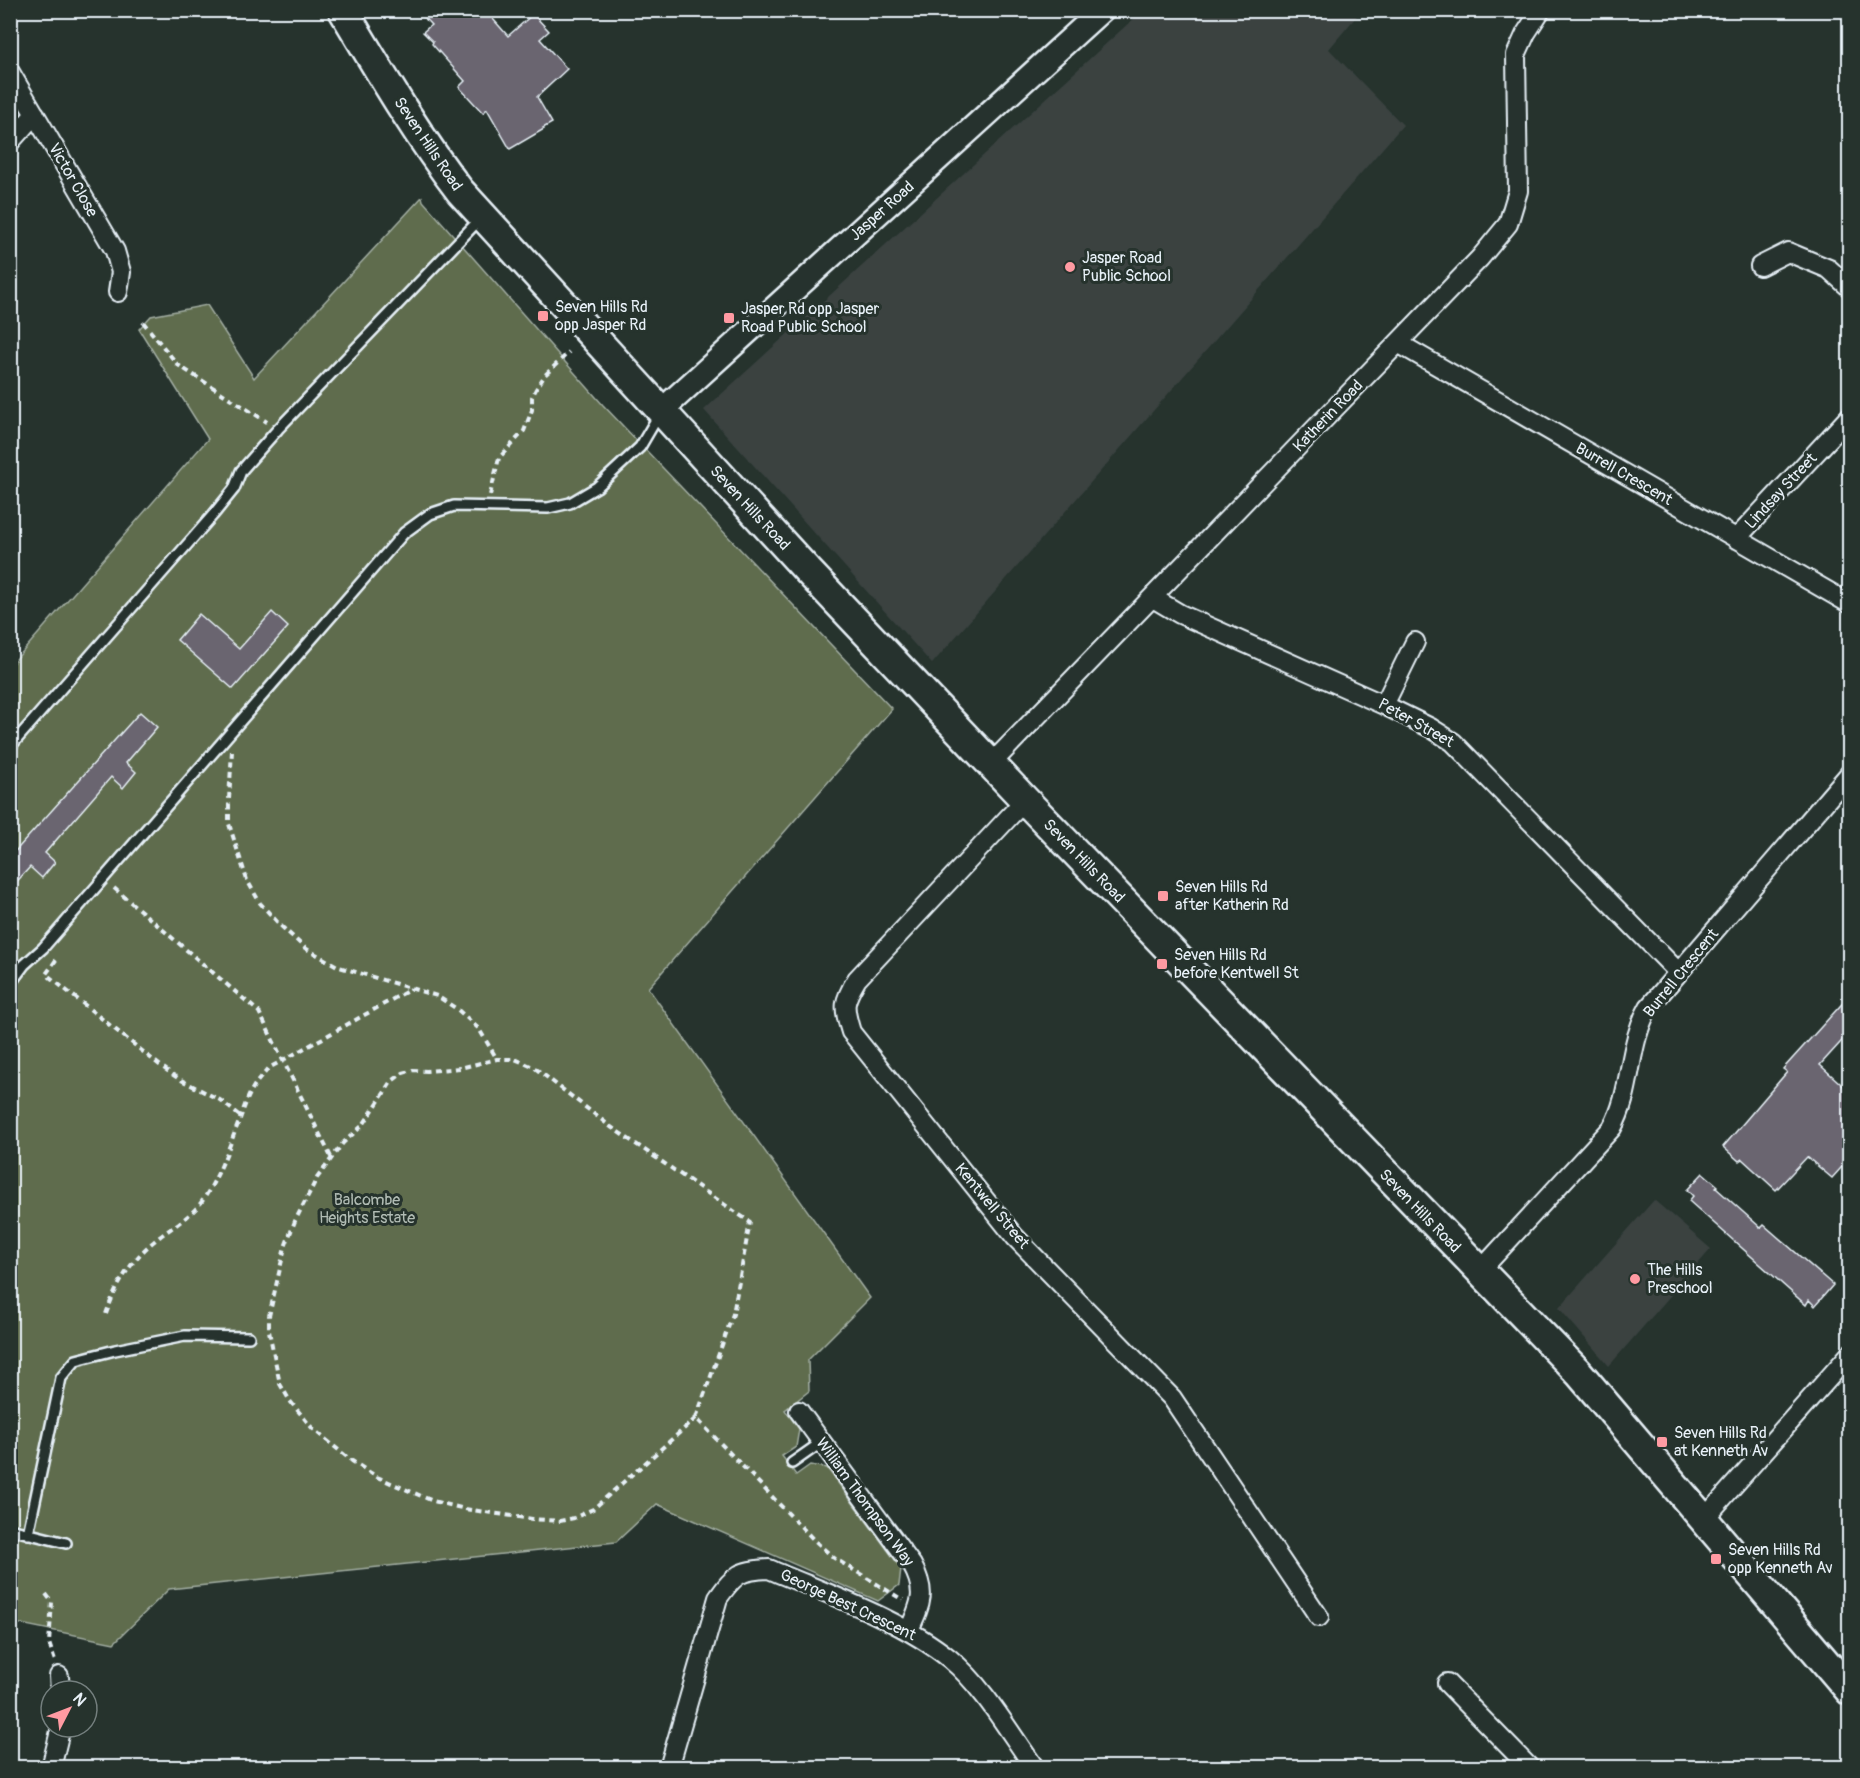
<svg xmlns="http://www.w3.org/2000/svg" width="1860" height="1778" viewBox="0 0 1860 1778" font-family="Pangolin,sans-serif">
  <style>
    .built { fill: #3a4241 }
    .green { fill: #5e6c4e; stroke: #a3aea3; stroke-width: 1.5 }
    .building { fill: #6a6570; stroke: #e8f1f8; stroke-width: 1.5 }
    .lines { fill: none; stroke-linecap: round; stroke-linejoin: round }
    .service-casing { stroke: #e8f1f8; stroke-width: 14 }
    .minor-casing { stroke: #e8f1f8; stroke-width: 22 }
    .tertiary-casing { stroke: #e8f1f8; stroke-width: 27 }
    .primary-casing { stroke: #e8f1f8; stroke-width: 33 }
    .path { stroke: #e8f1f8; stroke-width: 4; stroke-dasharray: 6 4.5; stroke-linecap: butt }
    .service { stroke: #26332d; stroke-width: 9 }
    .minor { stroke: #26332d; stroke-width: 18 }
    .tertiary { stroke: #26332d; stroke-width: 22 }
    .primary { stroke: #26332d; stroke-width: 28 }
    .poi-dot { fill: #ff9aa2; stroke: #26332d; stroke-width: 2 }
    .labels { text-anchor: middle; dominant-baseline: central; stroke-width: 6; stroke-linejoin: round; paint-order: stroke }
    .street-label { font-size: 16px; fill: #e8f1f8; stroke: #26332d }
    .poi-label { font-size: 16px; fill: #e8f1f8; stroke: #26332d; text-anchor: start }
    .park-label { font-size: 16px; fill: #b1bcb4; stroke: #26332d }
  </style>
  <rect width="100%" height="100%" fill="#26332d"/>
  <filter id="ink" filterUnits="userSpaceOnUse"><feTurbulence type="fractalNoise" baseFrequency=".0167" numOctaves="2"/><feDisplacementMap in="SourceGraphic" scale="12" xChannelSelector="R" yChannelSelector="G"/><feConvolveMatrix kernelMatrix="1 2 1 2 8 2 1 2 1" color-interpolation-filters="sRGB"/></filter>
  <g filter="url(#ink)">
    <path class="built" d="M 1142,11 L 1361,11 L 1329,49 L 1403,125 L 932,664 L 704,410 Z
      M 1654,1200 L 1711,1249 L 1609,1366 L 1559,1308 Z"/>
    <path class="green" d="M 422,197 L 423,201 L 603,405 L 892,709 L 648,988 L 870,1298 L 808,1360 L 809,1391 L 785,1410 L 799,1429 L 796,1447 L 782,1456 L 796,1475 L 810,1465 L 827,1468 L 901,1568 L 899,1585 L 878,1601 L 657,1504 L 616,1542 L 169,1589 L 114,1643 L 11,1622 L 11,665 L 208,439 L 139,329 L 151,316 L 207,305 L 254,378 Z"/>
    <path class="building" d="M 417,10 L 485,10 L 508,36 L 533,14 L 549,31 L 540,39 L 567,69 L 537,97 L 552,123 L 543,128 L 544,129 L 510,149 L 487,109 L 483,113 L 459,87 L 465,81 L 432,44 L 433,42 L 423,32 L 431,25 Z
      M 272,612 L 288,627 L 233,689 L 177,640 L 199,614 L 239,649 Z
      M 140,712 L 157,727 L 126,763 L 136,772 L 123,788 L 111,777 L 45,853 L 55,862 L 42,878 L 30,867 L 10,889 L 10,857 Z
      M 1850,995 L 1850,1032 L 1820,1065 L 1850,1092 L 1850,1158 L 1832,1178 L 1807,1157 L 1776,1190 L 1742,1159 L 1739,1161 L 1723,1147 L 1787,1072 L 1783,1069 Z
      M 1703,1173 L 1718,1186 L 1716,1188 L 1761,1228 L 1764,1225 L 1833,1285 L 1815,1306 L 1809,1300 L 1806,1305 L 1689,1201 L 1693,1196 L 1687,1190 Z"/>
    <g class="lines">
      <defs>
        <path id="service" d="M 10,747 L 213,515 L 234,489 L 241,471 L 278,429 L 481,218
          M 10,984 L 24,965 L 43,948 L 404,533 L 430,514 L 454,506 L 548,508 L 570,503 L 597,487 L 640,447 L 660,413
          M 792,1463 L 822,1442
          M 10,1529 L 66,1543
          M 28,1534 L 61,1378 L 76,1360 L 115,1350 L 185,1336 L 249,1337"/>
        <path id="minor" d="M 10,72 L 115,251 L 121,272 L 118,292
          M 10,142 L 35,114
          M 1760,266 L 1788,252 L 1829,269 L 1850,288
          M 1398,343 L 1850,604
          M 1736,539 L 1850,416
          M 1153,598 L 1180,614 L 1384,705 L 1431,728 L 1453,742 L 1678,972
          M 1384,705 L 1415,642
          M 991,764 L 1480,258 L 1508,224 L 1518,191 L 1516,55 L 1526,33 L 1541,10
          M 1025,800 L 857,979 C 843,1002 843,1006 851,1032 L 1015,1237 L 1172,1398 L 1319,1617
          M 1479,1272 L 1612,1128 C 1633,1091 1627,1045 1649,1007 L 1850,773
          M 799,1411 L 912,1565 C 927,1592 921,1604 909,1630
          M 1704,1519 L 1850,1354
          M 59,1676 L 60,1691
          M 1447,1683 L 1530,1768
          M 51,1768 L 61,1727
          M 669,1768 L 718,1598 C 735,1574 740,1570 769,1569 C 827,1594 901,1619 950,1659 C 984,1687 1009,1732 1035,1768"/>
        <path id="tertiary" d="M 661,411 L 1102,10"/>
        <path id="primary" d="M 343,10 C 380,72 416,134 460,191 L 808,571 L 1025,800 L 1579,1373 L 1850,1691"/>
      </defs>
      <use href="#service" class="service-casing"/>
      <use href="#minor" class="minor-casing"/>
      <use href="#tertiary" class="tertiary-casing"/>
      <use href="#primary" class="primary-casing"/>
      <path class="path" d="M 143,322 L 178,365 L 267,422
        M 490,495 L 499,458 L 524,431 L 532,410 L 532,397 L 536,389 L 545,375 L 569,352
        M 232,751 L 229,799 L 229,824 L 247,880 L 260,903 L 281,926 L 305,948 L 339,967 L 437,996 L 457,1009 L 479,1029 L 497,1059
        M 114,888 L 259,1012 L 331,1157
        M 56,960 L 46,974 L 162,1067 L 179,1079 L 220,1100 L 241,1117
        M 106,1314 C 116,1285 132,1258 157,1239 C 173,1226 191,1217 203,1200 C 217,1179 227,1153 236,1129 C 242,1115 246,1099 254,1086 C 258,1080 264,1074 269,1068 L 411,989
        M 696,1418 L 593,1509 L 574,1518 L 560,1521 L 532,1519 L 465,1509 L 433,1501 L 377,1477 L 352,1461 L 313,1429 L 290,1401 L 280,1384 L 269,1331 L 269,1316 L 285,1247 L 295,1221 L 317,1178 L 343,1143 L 363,1125 L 392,1081 L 403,1073 L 413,1070 L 427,1071 L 460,1068 L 497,1059 L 515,1059 L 535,1068 L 611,1127 L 750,1222 L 733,1314 L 696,1418 L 813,1539 L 834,1558 L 903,1600
        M 46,1594 L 52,1602 L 49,1643 L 55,1661"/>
      <use href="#service" class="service"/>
      <use href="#minor" class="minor"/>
      <use href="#tertiary" class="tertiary"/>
      <use href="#primary" class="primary"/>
    </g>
  </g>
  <g class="poi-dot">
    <circle cx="1070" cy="267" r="6"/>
    <rect x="537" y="310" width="12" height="12" rx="3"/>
    <rect x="723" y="312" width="12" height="12" rx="3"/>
    <rect x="1157" y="890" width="12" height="12" rx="3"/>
    <rect x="1156" y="958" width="12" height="12" rx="3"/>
    <circle cx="1635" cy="1279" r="6"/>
    <rect x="1656" y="1436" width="12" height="12" rx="3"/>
    <rect x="1710" y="1553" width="12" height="12" rx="3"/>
  </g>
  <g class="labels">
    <g class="street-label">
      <text transform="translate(428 144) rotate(56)">Seven Hills Road</text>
      <text transform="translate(73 180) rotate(60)">Victor Close</text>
      <text transform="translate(882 211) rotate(-42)">Jasper Road</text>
      <text transform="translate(1328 416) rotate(-46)">Katherin Road</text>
      <text transform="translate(1624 474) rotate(30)">Burrell Crescent</text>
      <text transform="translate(1781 491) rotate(-47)">Lindsay Street</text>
      <text transform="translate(750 508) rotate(47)">Seven Hills Road</text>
      <text transform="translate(1416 723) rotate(29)">Peter Street</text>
      <text transform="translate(1084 861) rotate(46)">Seven Hills Road</text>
      <text transform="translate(1681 973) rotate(-51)">Burrell Crescent</text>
      <text transform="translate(992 1206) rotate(50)">Kentwell Street</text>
      <text transform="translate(1420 1211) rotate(46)">Seven Hills Road</text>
      <text transform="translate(865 1502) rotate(54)">William Thompson Way</text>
      <text transform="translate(848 1605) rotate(25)">George Best Crescent</text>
    </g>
    <g class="poi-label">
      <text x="1082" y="258">Jasper Road<tspan x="1082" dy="18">Public School</tspan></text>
      <text x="555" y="307">Seven Hills Rd<tspan x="555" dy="18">opp Jasper Rd</tspan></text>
      <text x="741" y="309">Jasper Rd opp Jasper<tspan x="741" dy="18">Road Public School</tspan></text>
      <text x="1175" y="887">Seven Hills Rd<tspan x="1175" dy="18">after Katherin Rd</tspan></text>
      <text x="1174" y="955">Seven Hills Rd<tspan x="1174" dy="18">before Kentwell St</tspan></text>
      <text x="1647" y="1270">The Hills<tspan x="1647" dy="18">Preschool</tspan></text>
      <text x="1674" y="1433">Seven Hills Rd<tspan x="1674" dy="18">at Kenneth Av</tspan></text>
      <text x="1728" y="1550">Seven Hills Rd<tspan x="1728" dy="18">opp Kenneth Av</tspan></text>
    </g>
    <g class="park-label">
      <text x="367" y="1200">Balcombe<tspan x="367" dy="18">Heights Estate</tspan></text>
    </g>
  </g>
  <rect width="1860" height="1778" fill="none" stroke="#26332d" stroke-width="36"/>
  <rect x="18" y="18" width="1824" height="1742" fill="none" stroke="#e8f1f8" stroke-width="2" filter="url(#ink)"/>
  <g transform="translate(69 1709) rotate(48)"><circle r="28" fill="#26332d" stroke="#747f7e" stroke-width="1.5"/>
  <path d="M0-4.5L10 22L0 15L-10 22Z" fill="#ff9aa2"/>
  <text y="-9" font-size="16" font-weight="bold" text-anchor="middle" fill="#e8f1f8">N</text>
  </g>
</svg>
